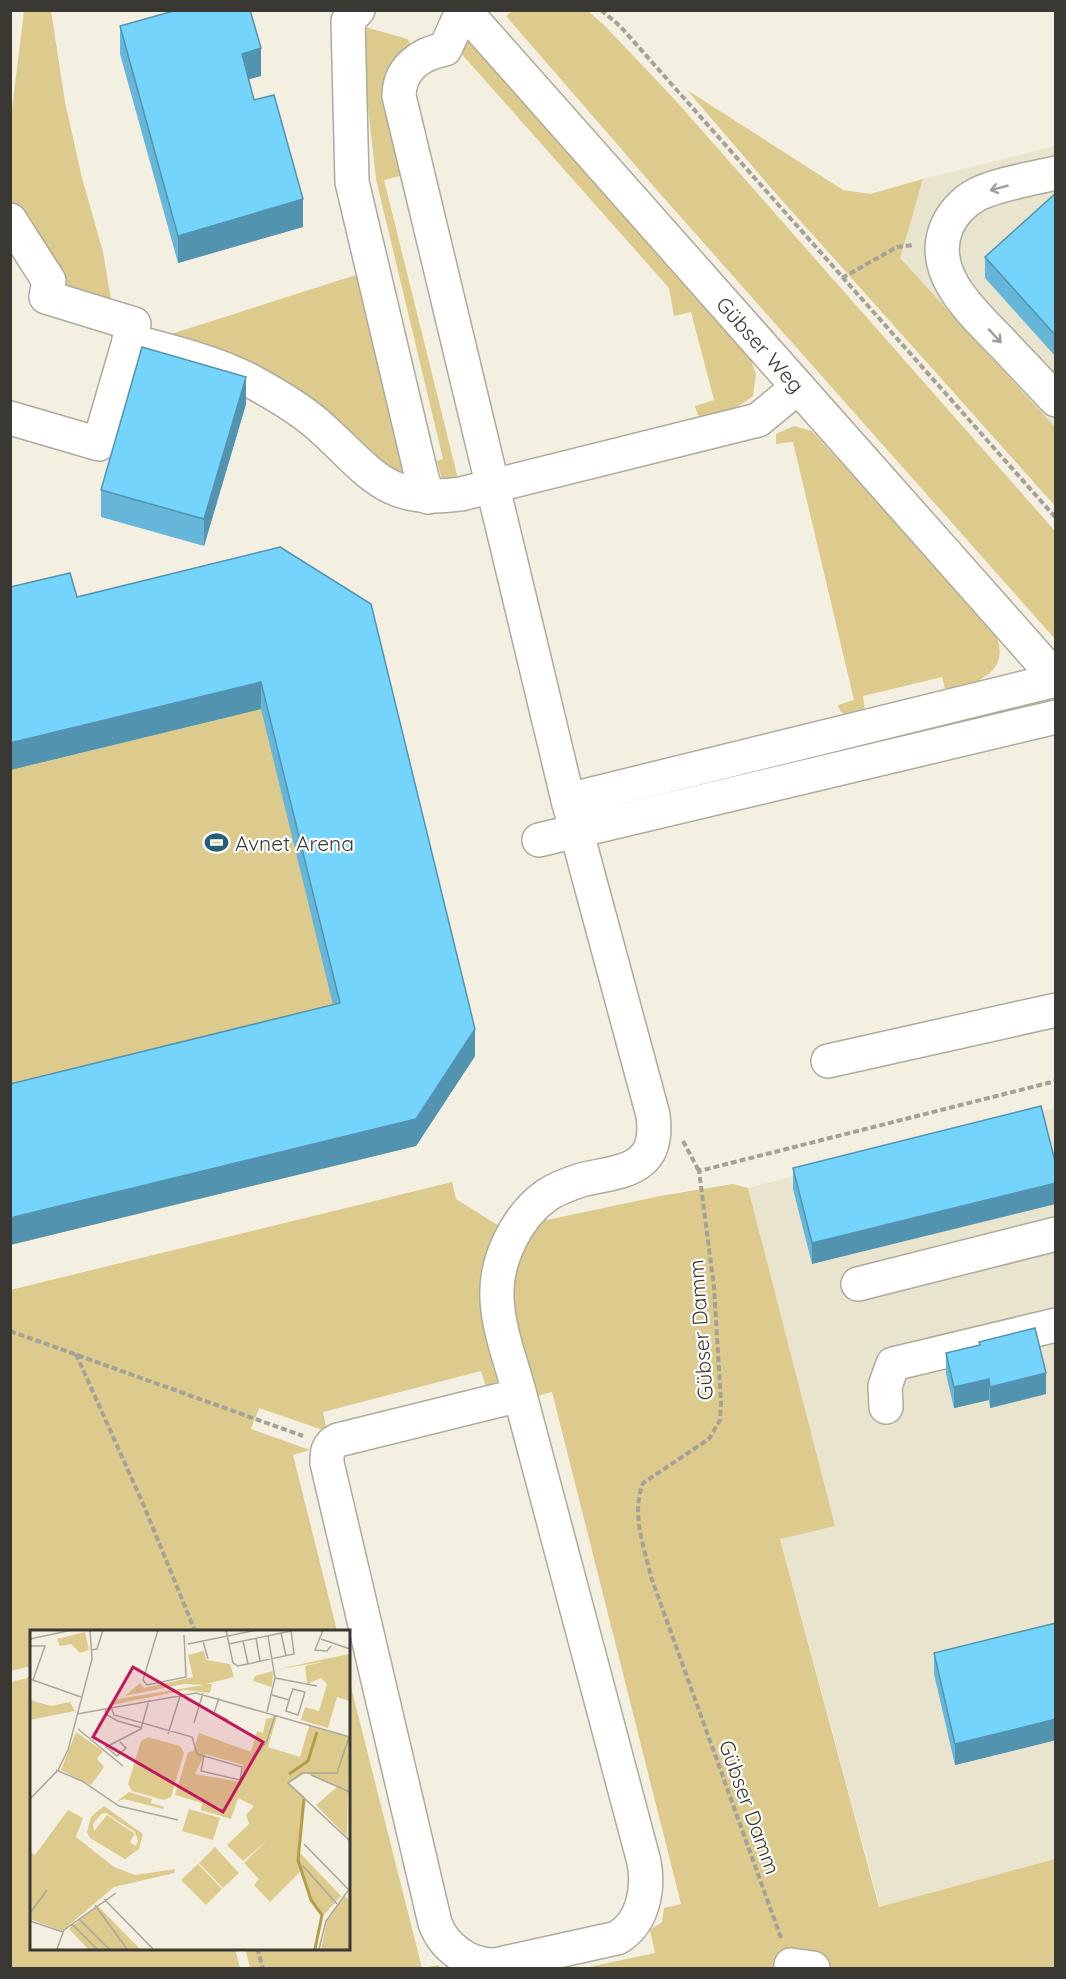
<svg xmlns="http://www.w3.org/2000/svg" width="1066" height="1979" viewBox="0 0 1066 1979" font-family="Quicksand,sans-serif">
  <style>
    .built { fill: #e9e4ce }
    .green { fill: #ddcb8d }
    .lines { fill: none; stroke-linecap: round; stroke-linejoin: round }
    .minor-casing { stroke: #aeaa9c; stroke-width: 36 }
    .path { stroke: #a4a196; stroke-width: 4; stroke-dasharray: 6 3; stroke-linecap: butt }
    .minor { stroke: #fff; stroke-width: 33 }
    .wall { fill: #65b6d9 }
    .shaded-wall { fill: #5294b0 }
    .building { fill: #75d4fc; stroke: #5294b0; stroke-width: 1.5 }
    .oneway { stroke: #9c9c98 }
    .labels { text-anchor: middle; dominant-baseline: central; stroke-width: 4.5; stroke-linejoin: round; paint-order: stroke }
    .street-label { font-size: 21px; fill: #3a3832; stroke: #fff }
    .poi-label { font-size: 21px; fill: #3a3832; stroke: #fff; text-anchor: start }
    .inset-river { fill: none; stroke: #b49d49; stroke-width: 3 }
    .inset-road { fill: none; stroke: #aaa69b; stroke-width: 1.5 }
    .view { fill: #c2185b; fill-opacity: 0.15; stroke: #c2185b; stroke-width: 3 }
    .inset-edge { fill: none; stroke: #3a3832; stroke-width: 3 }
  </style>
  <rect width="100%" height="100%" fill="#f4f0e1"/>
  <path class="built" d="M 1055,146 L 1055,427 L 899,258 L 923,179 Z
    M 1055,1108 L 1055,1859 L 880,1907 L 780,1538 L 834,1526 L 748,1188 Z"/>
  <path class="green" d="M 24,11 L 51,11 L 65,102 L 82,178 L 103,252 L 114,318 L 46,297 L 11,220 L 11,117 Z
    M 512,11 L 588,11 L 605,26 L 676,101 L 1055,531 L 1055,639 L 655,188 L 506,16 Z
    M 365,27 L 408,39 L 412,50 L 385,79 L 383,86 L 404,175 L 384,180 L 458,479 L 442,480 L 437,461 L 443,459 L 376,179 L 361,45 L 351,44 Z
    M 465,39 L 471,42 L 750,357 L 756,374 L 753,396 C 737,408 723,416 704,420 L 698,415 L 695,406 L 714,400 L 691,312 L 674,316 L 669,288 L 459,51 Z
    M 687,90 L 843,190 L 870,194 L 923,179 L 900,258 L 1055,427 L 1055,506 L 771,188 Z
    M 359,274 L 407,474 L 399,473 L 168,335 Z
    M 794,426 L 812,431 L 993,629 C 1015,670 979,683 946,693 L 942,677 L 863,696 L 865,712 L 847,716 L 840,711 L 838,705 L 854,700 L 793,442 L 776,444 L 776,434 Z
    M 10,614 L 371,631 L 475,1056 L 416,1146 L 11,1245 Z
    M 452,1182 L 456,1199 L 504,1229 L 660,1196 L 733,1184 L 748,1188 L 835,1526 L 780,1539 L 879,1907 L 1055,1859 L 1055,1968 L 584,1968 L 655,1953 L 650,1930 L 662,1922 L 664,1908 L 681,1904 L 552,1392 L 537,1396 L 499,1378 L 495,1385 L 486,1387 L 481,1371 L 323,1412 L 326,1427 L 323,1430 L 259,1408 L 251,1429 L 310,1450 L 293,1455 L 337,1631 L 32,1631 L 31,1666 L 11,1671 L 10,1290 Z
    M 348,1675 L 422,1968 L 439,1965 L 440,1968 L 250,1968 L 245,1948 L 348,1948 Z
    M 31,1677 L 32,1948 L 235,1948 L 240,1968 L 11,1968 L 11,1682 Z"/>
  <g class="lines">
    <defs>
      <g id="minor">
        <path d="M 358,10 L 348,21 L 352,182 L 422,478 L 428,497"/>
        <path d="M 463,10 L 445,49 C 420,54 399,69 399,96 L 568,800 L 653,1115 C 655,1131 655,1150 641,1161 C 626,1174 599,1175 581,1180 C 569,1184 557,1188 547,1195 C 517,1216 495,1260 497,1298 C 498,1330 512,1364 520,1395 L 644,1862 C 649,1890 643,1923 617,1938 L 495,1965 C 470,1966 444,1948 435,1923 L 327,1463 C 327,1453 327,1445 338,1440 L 520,1395"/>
        <path id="s1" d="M 464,10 L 1056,678"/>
        <path d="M 1056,173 C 1034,178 994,185 976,195 C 963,202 951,215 946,229 C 928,276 977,316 1005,346 C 1022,364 1039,382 1056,400"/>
        <path d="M 10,220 L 49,281 L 46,297 L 134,324 L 99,444 L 10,418"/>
        <path d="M 129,340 C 170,352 213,361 251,381 C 273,393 297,407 316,423 C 369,469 383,505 461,494 L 758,420 L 798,387"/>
        <path d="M 568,800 L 1056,680"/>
        <path d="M 539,840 L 1056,717"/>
        <path d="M 828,1061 L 1056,1010"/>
        <path d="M 858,1284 L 1056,1234"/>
        <path d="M 886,1407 L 885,1386 L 893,1364 L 1056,1325"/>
        <path d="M 791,1965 L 813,1968"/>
      </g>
    </defs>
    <use href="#minor" class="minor-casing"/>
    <path class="path" d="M 601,10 L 620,26 L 1056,518
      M 842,278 L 897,247 L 914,245
      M 683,1141 L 699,1171
      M 10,1331 L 303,1436
      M 76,1354 L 144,1506 L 195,1631
      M 781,1938 L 651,1577 C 644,1546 631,1515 643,1483 L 709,1439 L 720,1420 L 721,1402 L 714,1287 L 699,1171 L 1056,1081
      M 257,1948 L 263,1968"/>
    <use href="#minor" class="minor"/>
  </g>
  <path class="wall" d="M 120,26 L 261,76 L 249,79 L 254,100 L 303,227 L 178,263 L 120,54 Z
    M 1056,193 L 1056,357 L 985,278 L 985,257 Z
    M 246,404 L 204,546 L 101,517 L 101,490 Z
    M 280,547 L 475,1056 L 416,1146 L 333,1005 L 261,709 L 10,770 L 10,587 L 77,597 Z
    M 1041,1106 L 812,1264 L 793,1189 L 793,1168 Z
    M 979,1342 L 1046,1394 L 990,1408 L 989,1400 L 954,1408 L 946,1374 L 946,1353 L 979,1346 Z
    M 1056,1623 L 1056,1740 L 955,1765 L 934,1674 L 934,1653 Z"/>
  <path class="shaded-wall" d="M 261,48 L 261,76 L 242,81 L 242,54 Z
    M 303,199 L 303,227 L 178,263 L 178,236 Z
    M 246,377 L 246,404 L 204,546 L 204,519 Z
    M 261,682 L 261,709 L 10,770 L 10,743 Z
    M 475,1029 L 475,1056 L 416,1146 L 10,1245 L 10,1218 Z
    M 1056,1183 L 1056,1204 L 812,1264 L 812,1243 Z
    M 1046,1373 L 1046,1394 L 990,1408 L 990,1387 Z
    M 989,1379 L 989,1400 L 954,1408 L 954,1387 Z
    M 1056,1719 L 1056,1740 L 955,1765 L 955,1744 Z"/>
  <path class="building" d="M 177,10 L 250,10 L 261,48 L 242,54 L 254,100 L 274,95 L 303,199 L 178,236 L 120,26 Z
    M 1056,193 L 1056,336 L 985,257 Z
    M 142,347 L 246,377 L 204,519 L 101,490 Z
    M 280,547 L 371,604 L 475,1029 L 416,1119 L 10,1218 L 10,1084 L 340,1003 L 261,682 L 10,743 L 10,587 L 70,573 L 77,597 Z
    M 1041,1106 L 1056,1165 L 1056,1183 L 812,1243 L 793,1168 Z
    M 1035,1328 L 1046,1373 L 990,1387 L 989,1379 L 954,1387 L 946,1353 L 980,1345 L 979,1342 Z
    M 1056,1623 L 1056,1719 L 955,1744 L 934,1653 Z"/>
  <defs><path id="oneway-shaft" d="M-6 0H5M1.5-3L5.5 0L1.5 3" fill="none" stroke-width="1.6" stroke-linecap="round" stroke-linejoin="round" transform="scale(1.5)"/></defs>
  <g class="oneway">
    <use href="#oneway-shaft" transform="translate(999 188) rotate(165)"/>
    <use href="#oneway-shaft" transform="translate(995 336) rotate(47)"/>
  </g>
  <defs>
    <symbol id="stadium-bare" viewBox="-9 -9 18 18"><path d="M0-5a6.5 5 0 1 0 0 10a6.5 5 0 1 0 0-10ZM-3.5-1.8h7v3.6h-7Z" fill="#245f77" stroke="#fff" stroke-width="2.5" paint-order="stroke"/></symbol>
  </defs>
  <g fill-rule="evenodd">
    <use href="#stadium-bare" x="200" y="826" width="33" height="33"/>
  </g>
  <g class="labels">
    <g class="street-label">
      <text stroke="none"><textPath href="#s1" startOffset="447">Gübser Weg</textPath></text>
      <text transform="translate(700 1330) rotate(-94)">Gübser Damm</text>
      <text transform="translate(750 1807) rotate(70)">Gübser Damm</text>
    </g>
    <g class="poi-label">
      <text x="235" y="843">Avnet Arena</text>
    </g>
  </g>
  <g transform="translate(30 1630)">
    <rect width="320" height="320" fill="#f4f0e1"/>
    <path d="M 55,2 L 59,20 L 50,23 L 41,14 L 30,16 L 27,9 ZM 174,21 L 176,30 L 200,34 L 204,47 L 176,54 L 182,54 L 180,63 L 155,60 L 78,76 L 87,69 L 174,55 L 154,54 L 95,66 L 110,53 L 114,58 L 163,47 L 158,25 ZM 319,24 L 319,71 L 307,67 L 298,98 L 271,90 L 275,77 L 289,81 L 297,54 L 291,48 L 277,54 L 275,36 L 293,32 L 248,39 ZM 243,41 L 242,57 L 223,51 L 225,46 ZM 0,70 L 21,76 L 40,72 L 45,81 L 0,90 ZM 247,87 L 238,117 L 270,127 L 279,96 L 319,107 L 317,207 L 286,175 L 307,157 L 276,143 L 259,153 L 274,166 L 267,226 L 269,222 L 311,266 L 293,286 L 282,270 L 268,230 L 270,242 L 240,272 L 224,255 L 229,249 L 214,233 L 237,210 L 213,231 L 197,215 L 219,194 L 216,185 L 224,176 L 208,168 L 201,189 L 171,180 L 172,173 L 145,165 L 158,122 L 163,121 L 169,103 L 221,122 L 227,101 L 233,103 L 236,89 ZM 175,124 L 213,135 L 211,152 L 165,144 ZM 46,102 L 73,121 L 67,129 L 74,137 L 61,155 L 31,140 ZM 118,107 L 150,116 L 154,123 L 141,167 L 134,170 L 102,161 L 98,154 L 111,111 ZM 99,162 L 122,169 L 121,173 L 134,177 L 133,179 L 94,169 L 86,172 ZM 74,176 L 113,204 L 109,219 L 95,229 L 60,208 L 57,202 L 61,187 ZM 76,183 L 105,202 L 108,211 L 106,216 L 100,212 L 105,204 L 77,185 L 64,201 L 63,194 L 71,184 ZM 159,179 L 190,188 L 183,210 L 152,201 ZM 38,180 L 53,188 L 46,207 L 84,237 L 105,245 L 145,239 L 144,243 L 84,257 L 32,301 L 0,289 L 0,222 L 5,225 ZM 185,217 L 209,243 L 193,258 L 169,233 ZM 168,234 L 192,259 L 176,275 L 151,250 ZM 315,266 L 319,270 L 319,319 L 291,319 L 297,291 ZM 67,275 L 110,319 L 58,319 L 39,299 Z" fill="#ddcb8d" fill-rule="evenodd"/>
    <path class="inset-river" d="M 259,144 L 278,131 L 287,102M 274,169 L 268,230 L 281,270 L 292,285 L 285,319"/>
    <path class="inset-road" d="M 128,0 L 113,50 L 117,55 L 156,47 L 154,5M 196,0 L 203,33 L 208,36 L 264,24 L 261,0M 293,0 L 285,20 L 297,21 L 301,16M 251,3 L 256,26M 226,8 L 230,31M 0,9 L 42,0M 291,9 L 320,19M 173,11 L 178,29M 213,11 L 218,34M 158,14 L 227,0M 199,14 L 261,1M 0,16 L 15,16 L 3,50M 61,20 L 67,19 L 73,0M 245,48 L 287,56M 0,49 L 51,67M 242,65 L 259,70 L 263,59 L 275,62 L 268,85 L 256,81 L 259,70M 189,68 L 184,83 L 198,90M 81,77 L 84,85 L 162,107 L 167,124 L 212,137 L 210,150 L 171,141 L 174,126M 75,79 L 77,85 L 88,91 L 112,98M 237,82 L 245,48 L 238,6M 47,84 L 166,63 L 320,107M 164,93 L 173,63M 48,99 L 93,136M 138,104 L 151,63M 319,107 L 307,143 L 272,143 L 258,153 L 320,211M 90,112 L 96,118 L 87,126 L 76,117 L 111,99 L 119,70M 222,130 L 237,111 L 245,85M 26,140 L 52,151 L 89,176 L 148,190M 281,145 L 320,162M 0,169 L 28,140 L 38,120 L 62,29 L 60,0M 274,214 L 318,259M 273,236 L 307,274M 74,269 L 123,319M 65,275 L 97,319M 0,283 L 17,260M 49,289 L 79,319M 0,291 L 33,302M 42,294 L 67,319M 27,319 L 34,300 L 86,263M 289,319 L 296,291 L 320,258"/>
    <path class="view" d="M 103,37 L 233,112 L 193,182 L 63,107 Z"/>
    <rect width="320" height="320" class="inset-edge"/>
  </g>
  <rect width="1066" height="1979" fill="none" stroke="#3a3832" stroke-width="24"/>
</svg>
